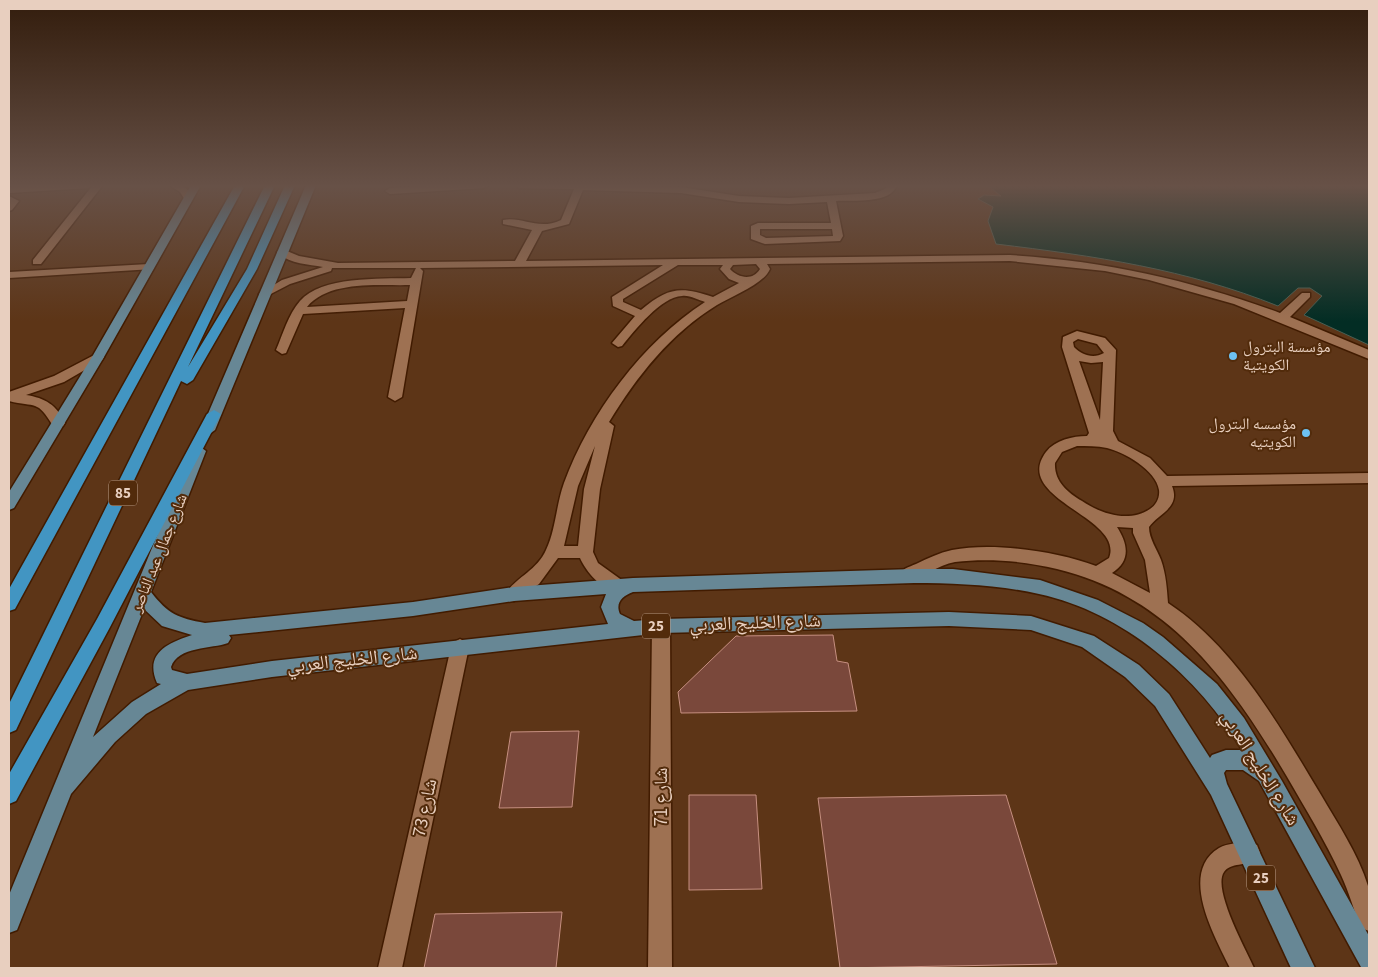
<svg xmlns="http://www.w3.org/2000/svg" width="1378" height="977" viewBox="0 0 1378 977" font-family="'Source Sans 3','Noto Naskh Arabic',sans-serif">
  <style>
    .water { fill: #032d24; stroke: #485e52 }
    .building { fill: #7a483b; stroke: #c68f80 }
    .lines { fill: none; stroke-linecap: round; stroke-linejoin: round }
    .minor-casing { stroke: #411b00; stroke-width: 3 }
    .major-casing { stroke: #411b00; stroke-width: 3 }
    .highway-casing { stroke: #411b00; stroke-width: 3 }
    .minor { fill: #9e7152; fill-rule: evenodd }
    .major { fill: #678795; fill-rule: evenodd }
    .highway { fill: #4295c2; fill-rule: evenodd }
    .poi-dot { fill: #6dc2f3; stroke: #522b0b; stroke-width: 2 }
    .labels { text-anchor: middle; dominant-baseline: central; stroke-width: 4; stroke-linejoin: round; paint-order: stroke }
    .shield { fill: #522b0b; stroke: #bb9e89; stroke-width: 1 }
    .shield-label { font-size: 15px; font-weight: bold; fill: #e8cfbf }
    .poi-label { font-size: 16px; fill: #e8cfbf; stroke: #522b0b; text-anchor: start }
    .street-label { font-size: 16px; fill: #e8cfbf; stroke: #522b0b }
    .near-street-label { font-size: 19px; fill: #e8cfbf; stroke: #522b0b }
  </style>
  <rect width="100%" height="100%" fill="#5d3517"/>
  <path class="water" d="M 987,185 L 1369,185 L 1369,345 L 1304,315 L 1322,296 L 1310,288 L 1298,288 L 1278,306 C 1186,269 1095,256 996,244 L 988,221 L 993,207 L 978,199 L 984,195 L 1001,196 Z"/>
  <path class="building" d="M 833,635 L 837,661 L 848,663 L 857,711 L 681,713 L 678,692 L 736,636 Z
    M 579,731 L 572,807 L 499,808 L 511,732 Z
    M 689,795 L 756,795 L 762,889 L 689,890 Z
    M 1006,795 L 1057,964 L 840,968 L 818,798 Z
    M 562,912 L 556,968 L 424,968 L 435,914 Z"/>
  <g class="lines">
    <defs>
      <path id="minor" d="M 49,185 L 93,185 L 88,188 L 9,193 L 9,187 Z
        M 93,185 L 103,185 L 41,264 L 33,264 L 33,260 Z
        M 169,185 C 182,185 187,186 193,198 L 185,200 L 180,192 Z
        M 446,185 L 489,185 L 484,188 L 390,194 L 385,191 L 390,188 Z
        M 515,185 L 681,187 L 739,196 L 789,198 L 875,193 L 885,189 L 889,185 L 897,185 C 891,204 853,200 836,201 L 843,236 L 840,241 L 765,244 L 751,239 L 751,226 L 758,223 L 831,223 L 827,202 L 789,204 L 739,202 L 681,193 L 583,190 L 569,224 L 542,231 L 526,261 L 1010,255 C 1106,261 1191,280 1280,313 L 1302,293 L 1310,293 L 1310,297 L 1290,317 L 1369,350 L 1369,359 L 1234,304 L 1149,280 L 1105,271 L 1010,261 L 767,264 L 770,269 C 764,284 732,296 717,305 C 671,333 637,376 609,422 L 614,426 L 600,489 L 593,552 L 598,563 L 623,581 L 625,586 L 623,591 C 606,596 586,572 580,558 L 558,558 L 539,584 L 514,601 L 508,599 L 506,594 C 513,579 537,571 546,550 C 556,529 556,505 564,483 C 590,413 642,343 705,302 C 698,300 690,295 682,296 C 661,297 635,330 622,346 L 618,347 L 612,343 L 635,316 L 613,306 L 612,297 L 663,265 L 420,268 L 423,271 L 402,397 L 395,401 L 388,397 L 405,308 L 303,314 L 286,353 L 282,354 L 276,350 C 283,334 288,315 300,301 C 321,276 380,279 411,278 L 416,268 L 332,268 L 331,271 L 290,284 L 265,297 L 259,294 L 282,280 L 323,267 C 308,264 288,264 277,252 L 282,249 L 299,256 L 338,263 L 515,261 L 532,230 L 503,224 L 503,220 C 523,216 538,231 561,220 L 574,189 L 519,188 ZM 760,229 L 832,229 L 833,236 L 766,238 L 760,235 ZM 756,264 L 760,269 C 753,281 738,278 730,269 L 733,265 ZM 678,265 L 723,265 L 720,269 L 729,279 L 739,283 L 713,297 C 681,286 668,287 641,310 L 623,302 L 623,299 ZM 410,285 L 407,301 L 307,307 C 329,280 379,286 410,285 ZM 595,446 L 584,489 L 578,546 L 564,546 L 578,486 Z
        M 9,196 L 19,201 L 12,210 L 9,211 Z
        M 149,264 L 154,267 L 153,269 L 9,278 L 9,272 Z
        M 1077,331 L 1105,338 L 1116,350 L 1113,431 L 1118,441 L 1150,458 L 1167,476 L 1369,473 L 1369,483 L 1172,486 C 1181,508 1158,514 1149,527 C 1149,539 1157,549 1161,560 C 1166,574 1167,589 1168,603 C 1236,648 1280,727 1321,795 C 1338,824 1358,854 1368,886 C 1373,899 1369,918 1369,931 L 1361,928 C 1354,911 1349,892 1341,875 C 1325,840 1305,808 1286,775 C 1230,681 1169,596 1057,569 C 1024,561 988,558 955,562 C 938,565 923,577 906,583 L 900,581 L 898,576 C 901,569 909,567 916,564 C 928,558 939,553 952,550 C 993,542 1057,551 1096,566 L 1109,558 C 1125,517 1011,499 1046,452 C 1055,440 1073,436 1087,436 L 1089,433 L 1062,347 L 1063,337 ZM 1078,339 L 1097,344 L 1104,353 C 1093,359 1082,355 1074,347 L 1073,342 ZM 1079,361 L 1091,363 L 1103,362 L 1100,420 ZM 1077,446 C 1087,446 1097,446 1107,448 C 1124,452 1156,470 1159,490 C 1160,498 1156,505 1150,509 C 1129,523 1101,514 1082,501 C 1067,492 1054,481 1055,463 L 1062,452 ZM 1117,527 L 1133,528 L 1133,533 L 1145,560 L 1150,593 L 1112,573 C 1131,561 1128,544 1117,527 Z
        M 98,353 L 104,357 L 102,360 L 64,382 L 26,395 C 45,398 57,405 65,423 L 63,426 L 53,426 C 37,399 36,408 9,401 L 9,392 L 54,376 Z
        M 661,619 L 667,621 L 670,626 L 672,968 L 648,968 L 652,626 L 655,621 Z
        M 460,639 L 466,642 L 469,647 L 402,968 L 378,968 L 451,647 L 454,642 Z
        M 1249,842 L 1257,845 L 1260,853 L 1257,861 C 1247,865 1230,863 1224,872 C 1212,889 1246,950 1254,968 L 1230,968 C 1215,937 1178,873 1219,848 C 1228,843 1239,843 1249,842 Z"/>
      <path id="major" d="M 191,185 L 201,185 L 104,357 L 14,508 L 9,510 L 9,492 L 92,357 Z
        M 306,185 L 316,185 L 215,430 L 208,435 L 203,433 L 201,430 Z
        M 199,446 L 206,451 L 151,592 C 168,614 178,618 205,623 L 413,602 L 514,587 L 633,578 L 914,569 L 953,569 L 1040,580 L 1098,600 L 1143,623 L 1163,637 L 1217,684 L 1244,718 L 1282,781 L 1369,936 L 1369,968 L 1361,967 L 1259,781 L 1243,770 L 1226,770 L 1224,773 L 1227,784 L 1315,968 L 1291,968 L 1211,795 L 1155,706 L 1125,677 L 1082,647 L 1031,630 L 949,626 L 661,633 L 272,677 L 188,690 L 146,714 L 115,742 L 71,794 L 17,930 L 9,933 L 9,895 L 192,451 ZM 914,583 C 955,583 999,585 1039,594 C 1123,612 1199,677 1242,750 L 1226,750 L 1212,755 L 1210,758 L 1169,694 L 1139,665 L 1094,636 L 1031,616 L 949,612 L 661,619 L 634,621 L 620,614 C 615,603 622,596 633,592 ZM 606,594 L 601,607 L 608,624 L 272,661 L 187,674 L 172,670 L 171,667 C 178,646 212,649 228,643 L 231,638 L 229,635 L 413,616 L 514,601 ZM 144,609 L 162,626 L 192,635 C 168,643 144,653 157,683 L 161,684 L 132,702 L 93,737 Z"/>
      <path id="highway" d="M 235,185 L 245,185 L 15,609 L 9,611 L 9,589 Z
        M 265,185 L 275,185 L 188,367 L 247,269 L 285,185 L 295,185 L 257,269 L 193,380 L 187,384 L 181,381 L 16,730 L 9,733 L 9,704 Z
        M 214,410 L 221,414 L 109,629 L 16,801 L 9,804 L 9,774 L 97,619 L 207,414 Z"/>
    </defs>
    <use href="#minor" class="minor-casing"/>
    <use href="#major" class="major-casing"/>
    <use href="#highway" class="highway-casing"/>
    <use href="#minor" class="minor"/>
    <use href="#major" class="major"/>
    <use href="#highway" class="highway"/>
  </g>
  <linearGradient id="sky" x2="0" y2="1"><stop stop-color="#331d0d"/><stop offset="0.58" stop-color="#675147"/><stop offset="1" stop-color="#675147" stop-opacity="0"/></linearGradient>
  <rect width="1378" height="321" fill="url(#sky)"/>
  <g class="poi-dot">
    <circle cx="1233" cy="356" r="5"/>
    <circle cx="1306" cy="433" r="5"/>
  </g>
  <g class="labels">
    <g class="shield">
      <rect x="109" y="480.5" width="28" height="25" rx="4"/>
      <rect x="642" y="613.5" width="28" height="25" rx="4"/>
      <rect x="1247" y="865.5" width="28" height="25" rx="4"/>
    </g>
    <g class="shield-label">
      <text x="123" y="493">85</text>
      <text x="656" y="626">25</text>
      <text x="1261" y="878">25</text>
    </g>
    <g class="poi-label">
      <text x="1243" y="347">مؤسسة البترول<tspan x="1243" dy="18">الكويتية</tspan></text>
      <text x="1296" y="424" text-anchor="end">مؤسسه البترول<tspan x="1296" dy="18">الكويتيه</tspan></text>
    </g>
    <g class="street-label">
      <text transform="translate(159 553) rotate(-68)">شارع جمال عبد الناصر</text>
    </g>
    <g class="near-street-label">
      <text transform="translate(755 623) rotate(-2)">شارع الخليج العربي</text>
      <text transform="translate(352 660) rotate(-6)">شارع الخليج العربي</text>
      <text transform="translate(1260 768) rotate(58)">شارع الخليج العربي</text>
      <text transform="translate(661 797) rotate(-90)">شارع 71</text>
      <text transform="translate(425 808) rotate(-78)">شارع 73</text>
    </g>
  </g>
  <rect width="1378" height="977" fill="none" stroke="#e8cfbf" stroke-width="20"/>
</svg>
